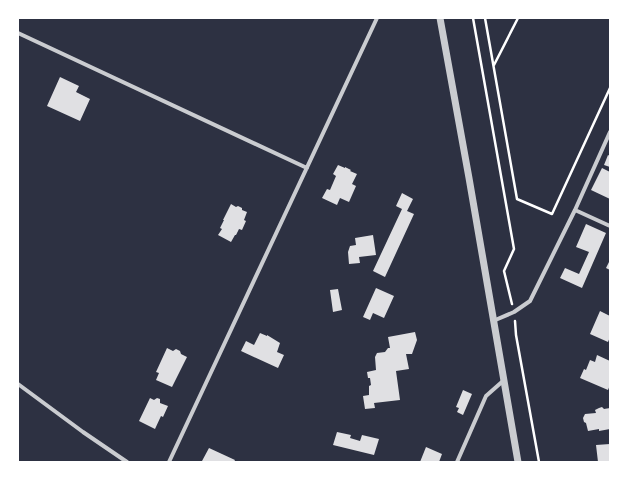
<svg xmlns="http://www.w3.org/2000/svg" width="628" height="480" viewBox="0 0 628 480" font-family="'DejaVu Sans',sans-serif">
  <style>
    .building { fill: #e0e0e3 }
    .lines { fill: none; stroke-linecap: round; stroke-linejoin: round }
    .path { stroke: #fff; stroke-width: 2.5 }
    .minor { stroke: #caccd0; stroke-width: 4 }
    .tertiary { stroke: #caccd0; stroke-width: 7 }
  </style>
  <rect width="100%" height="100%" fill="#2d3142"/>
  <path class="building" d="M 60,77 L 79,86 L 76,92 L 90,99 L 80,121 L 47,106 Z
    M 608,155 L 610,156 L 610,167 L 604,165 Z
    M 338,165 L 345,168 L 345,167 L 351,170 L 350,171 L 357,174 L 352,184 L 356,186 L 349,202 L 340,198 L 337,205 L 322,198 L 327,189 L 330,190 L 336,176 L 333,174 Z
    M 602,168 L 610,172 L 610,199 L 591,190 Z
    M 402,193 L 413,199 L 407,211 L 414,214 L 385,277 L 373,271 L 402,209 L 396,206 Z
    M 231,204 L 236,207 L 238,206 L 242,208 L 242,210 L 247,212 L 244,220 L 246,221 L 242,230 L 239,229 L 236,235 L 235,235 L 231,242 L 218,235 L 222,229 L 220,228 L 224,220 L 223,220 Z
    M 586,224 L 606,233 L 582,288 L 560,278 L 565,268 L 579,274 L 589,252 L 576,247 Z
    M 373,235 L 376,255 L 359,257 L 360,263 L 349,264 L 348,252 L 350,246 L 356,245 L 355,238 Z
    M 610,260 L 610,270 L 606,268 Z
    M 376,288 L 394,296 L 384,318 L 373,313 L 370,320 L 363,317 Z
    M 338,289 L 342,310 L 333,312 L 330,290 Z
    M 600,311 L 610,316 L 610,337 L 608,342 L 590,334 Z
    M 415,332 L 417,340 L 412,354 L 406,354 L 409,369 L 396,371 L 400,400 L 374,403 L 375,408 L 365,409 L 363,396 L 369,395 L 369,386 L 371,385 L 370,378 L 368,378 L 367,372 L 376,370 L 375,357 L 377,353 L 385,352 L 388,348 L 390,348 L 388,337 Z
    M 260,333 L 267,336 L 267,335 L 280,343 L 277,352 L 284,355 L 278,368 L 241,351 L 246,341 L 254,345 Z
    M 167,348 L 173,351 L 176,349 L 180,351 L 181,354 L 187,357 L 172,387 L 156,380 L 159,373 L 156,372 Z
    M 597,355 L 610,361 L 610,385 L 608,390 L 580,378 L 584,369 L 586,370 L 590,360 L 595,362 Z
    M 463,390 L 472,394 L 463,415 L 457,412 L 459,408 L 456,407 Z
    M 150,398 L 154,400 L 157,398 L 160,399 L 160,403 L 168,406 L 163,417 L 161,416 L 155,429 L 139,421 Z
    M 602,407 L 604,409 L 610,408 L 610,429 L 599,431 L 599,429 L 588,431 L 586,423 L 584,422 L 583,418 L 585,414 L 596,413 L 595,410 L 599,408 Z
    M 337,432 L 351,435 L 350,438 L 360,441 L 362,435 L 379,439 L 374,455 L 333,445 Z
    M 610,444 L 610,462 L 598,462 L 596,445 Z
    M 426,447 L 442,454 L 439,462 L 420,462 Z
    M 209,448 L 235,460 L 234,462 L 205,462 L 202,461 Z"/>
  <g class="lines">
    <path class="path" d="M 473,18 L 514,249 L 504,271 L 512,304
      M 485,18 L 517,199 L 552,214 L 610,88
      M 494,65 L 518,18
      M 515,321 L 516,335 L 539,462"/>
    <path class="minor" d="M 18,33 L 307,168
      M 575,210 L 610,226
      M 493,321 L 514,312 L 530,301 L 575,210 L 610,132
      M 18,384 L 83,432 L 127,462
      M 169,462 L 377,18
      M 457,462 L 486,396 L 503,381"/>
    <path class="tertiary" d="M 440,18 L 469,178 L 518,462"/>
  </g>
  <rect width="628" height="480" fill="none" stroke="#ffffff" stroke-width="38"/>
</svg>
